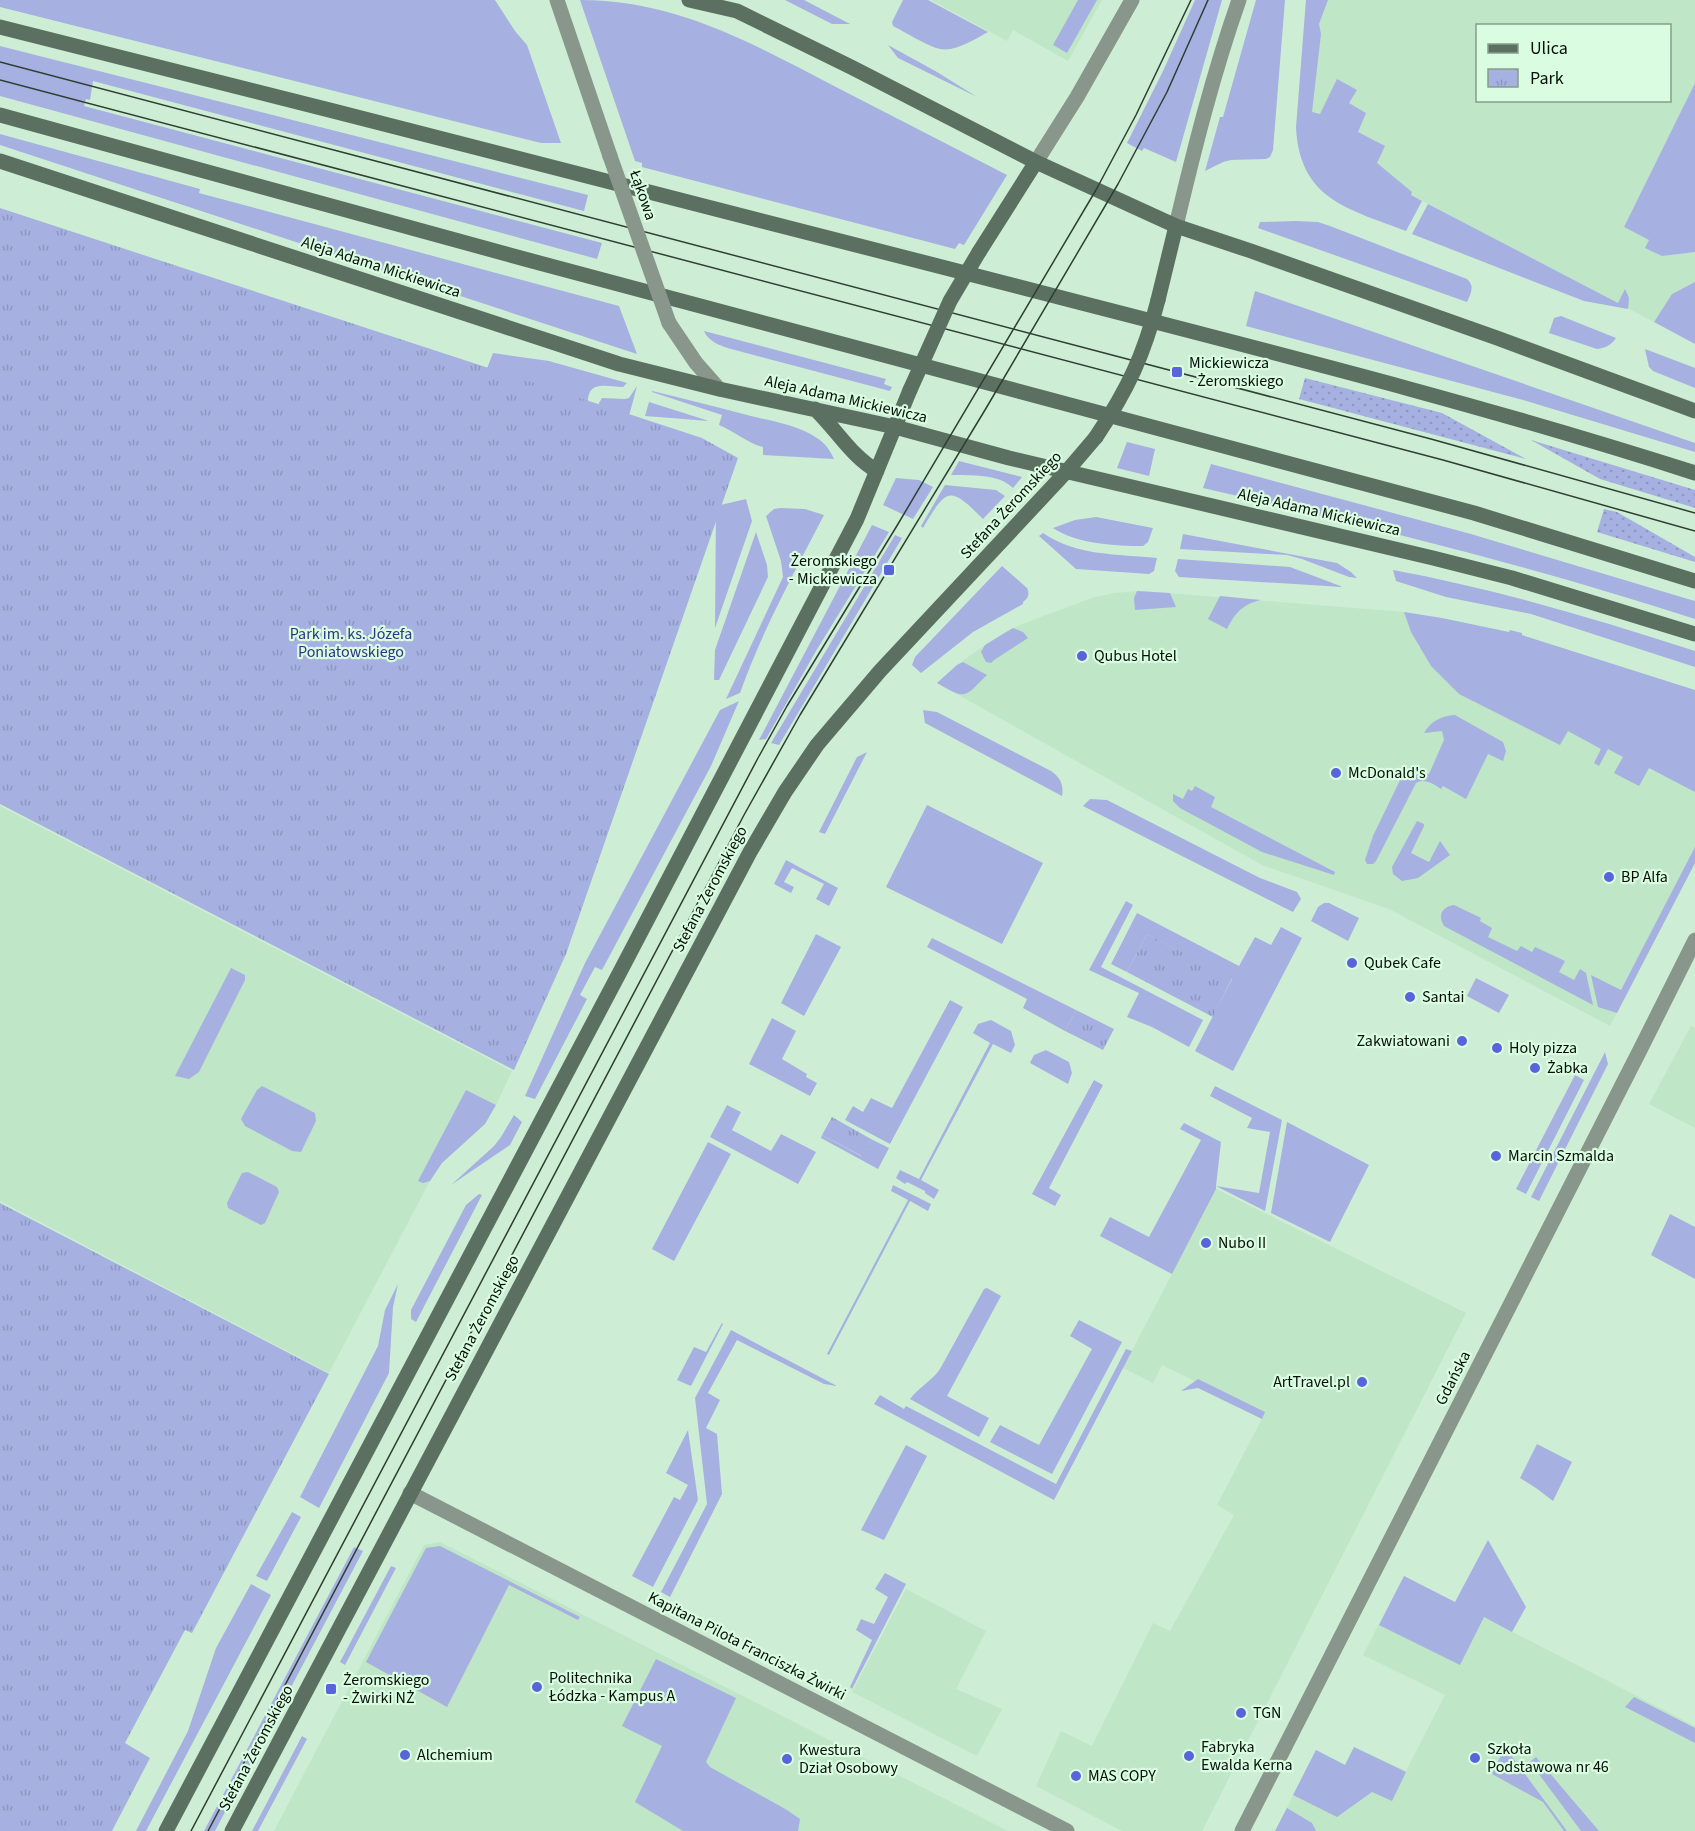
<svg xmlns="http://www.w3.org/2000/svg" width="1695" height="1831" viewBox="0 0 1695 1831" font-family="'Source Sans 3',sans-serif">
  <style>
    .built { fill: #bee6c7; fill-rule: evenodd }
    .grass { fill: #a6b1e1 }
    .park { fill: url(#park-tufts) }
    .garden { fill: url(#garden-dots) }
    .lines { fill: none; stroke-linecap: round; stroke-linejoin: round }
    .tertiary { stroke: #88968b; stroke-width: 15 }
    .secondary { stroke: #5c7061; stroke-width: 15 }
    .tram { stroke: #2f3e33; stroke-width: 1.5 }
    .tertiary-bridge { stroke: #88968b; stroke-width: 15 }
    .secondary-bridge { stroke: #5c7061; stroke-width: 15 }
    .poi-dot { fill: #5964db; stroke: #dafce1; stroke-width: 2 }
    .labels { text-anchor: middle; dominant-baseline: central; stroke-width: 4.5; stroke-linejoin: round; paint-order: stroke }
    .street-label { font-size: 16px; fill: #051008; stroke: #dafce1 }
    .poi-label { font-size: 16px; fill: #051008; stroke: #dafce1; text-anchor: start }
    .park-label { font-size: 16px; fill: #2f3582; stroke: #dafce1 }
  </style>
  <defs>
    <pattern id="park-tufts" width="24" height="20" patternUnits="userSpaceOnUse" patternTransform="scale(1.5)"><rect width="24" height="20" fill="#a6b1e1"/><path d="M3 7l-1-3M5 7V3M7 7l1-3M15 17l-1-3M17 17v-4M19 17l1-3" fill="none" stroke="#8d97c0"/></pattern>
    <pattern id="garden-dots" width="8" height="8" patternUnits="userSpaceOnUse" patternTransform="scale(1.5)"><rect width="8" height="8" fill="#a6b1e1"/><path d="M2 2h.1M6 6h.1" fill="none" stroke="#8d97c0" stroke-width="1.8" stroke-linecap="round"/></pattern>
  </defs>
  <rect width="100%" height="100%" fill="#cdeed4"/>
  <path class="built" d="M 931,0 L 1102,0 L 1068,61 L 1013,30 L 1007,41 Z
    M 1306,0 L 1695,0 L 1695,83 L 1624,227 L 1650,240 L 1661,256 L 1695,252 L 1695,282 L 1672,294 L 1654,322 L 1411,195 L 1296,128 ZM 1478,26 L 1670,26 L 1670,100 L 1478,100 Z
    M 1142,591 L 1404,612 L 1419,647 L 1695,761 L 1695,863 L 1610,1026 L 1389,909 L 1262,865 L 937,683 L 957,665 L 985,645 L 1007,631 L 1030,621 L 1092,598 L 1114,593 Z
    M 0,806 L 512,1071 L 496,1105 L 475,1095 L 329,1373 L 0,1201 Z
    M 1691,1026 L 1695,1028 L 1695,1128 L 1649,1104 Z
    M 1216,1189 L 1466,1313 L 1202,1831 L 1122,1831 L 1036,1786 L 1061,1731 L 1092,1746 L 1153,1623 L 1170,1631 L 1234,1515 L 1217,1505 L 1264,1415 L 1162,1365 L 1153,1383 L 1123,1368 Z
    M 440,1542 L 1008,1831 L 274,1831 L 424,1545 Z
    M 1404,1576 L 1695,1726 L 1695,1831 L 1275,1831 L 1316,1750 L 1345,1765 L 1354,1747 L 1406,1771 L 1445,1695 L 1363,1655 Z
    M 906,1589 L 986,1631 L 956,1689 L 1002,1709 L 977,1756 L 852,1692 Z"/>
  <path class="grass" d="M 0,0 L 495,0 L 515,31 L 527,45 L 561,143 L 541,143 L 0,7 Z
    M 580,0 C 677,0 753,44 836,87 C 893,116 950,146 1007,175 L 964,245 L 959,243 L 955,249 L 642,167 L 642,163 L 635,161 Z
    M 785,0 L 804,0 L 850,24 L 832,24 Z
    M 903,0 L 928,0 L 988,32 C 975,39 956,52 940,49 C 927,46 905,32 893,26 L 892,22 Z
    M 1078,0 L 1097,0 L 1067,53 L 1053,45 Z
    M 1195,0 L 1222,0 L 1176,162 L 1144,148 L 1142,151 L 1127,143 L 1163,71 Z
    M 1256,0 L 1285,0 L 1273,150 L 1270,157 L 1266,159 L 1231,160 L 1223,162 L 1205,171 L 1220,117 L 1223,117 Z
    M 1306,0 L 1328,0 L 1319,24 L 1321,34 L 1312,112 L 1320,114 L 1337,79 L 1357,90 L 1349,103 L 1366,113 L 1358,132 L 1385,146 L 1377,163 L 1412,192 L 1411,195 L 1422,201 L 1406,231 C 1349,209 1300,200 1296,128 Z
    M 888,45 L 937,72 L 977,97 L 898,58 Z
    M 0,46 L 588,195 L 584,211 L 93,81 L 90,100 L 86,99 L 84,106 L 602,243 L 597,259 L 0,96 Z
    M 1695,83 L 1695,252 L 1662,256 L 1645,248 L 1649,240 L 1624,227 Z
    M 0,134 L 200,189 L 199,193 L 619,306 L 637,354 L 0,145 Z
    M 1428,204 L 1618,303 L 1625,289 L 1629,298 L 1628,309 L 1584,301 L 1412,234 Z
    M 1296,221 L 1318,222 L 1330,226 L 1467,279 C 1475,286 1471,293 1467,302 L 1258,228 L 1260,222 Z
    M 1695,282 L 1695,344 L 1654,322 L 1672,294 Z
    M 1255,291 L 1695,443 L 1695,452 L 1523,400 L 1246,326 Z
    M 1561,316 L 1616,338 C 1611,345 1606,348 1597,349 L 1549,333 L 1554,318 Z
    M 704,331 L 886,379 L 884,384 L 892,387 L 890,391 L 735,350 C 724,347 709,343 704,331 Z
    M 1645,349 L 1695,368 L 1695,388 L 1653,371 L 1649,367 Z
    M 493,353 L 549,361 L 627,383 L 623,387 C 604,386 586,380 588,406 L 486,371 Z
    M 637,386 L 629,416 L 600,417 L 599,403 L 602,398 L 625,399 L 629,398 Z
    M 652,391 C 685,399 718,407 751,416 C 772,421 798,425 817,438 C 825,443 830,450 834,459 L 763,455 L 763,447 C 747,443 734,431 719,425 L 722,415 L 652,392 Z
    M 649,402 L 709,421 L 645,416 Z
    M 1127,442 L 1155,449 L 1149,476 L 1117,468 Z
    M 959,461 L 1022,477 L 1013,488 C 998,473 970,476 951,475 Z
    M 1211,464 L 1471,534 L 1688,599 L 1695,601 L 1695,619 C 1533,566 1368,526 1203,488 Z
    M 896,478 L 919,480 L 933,487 L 913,519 L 883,505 Z
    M 945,485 L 996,490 L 1005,496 L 983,519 C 949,485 947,488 923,528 L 921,526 Z
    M 746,499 L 752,521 L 715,628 L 716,506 Z
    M 780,508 L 805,509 L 824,515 C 794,573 762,631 740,693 L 726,699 L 783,577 L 781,561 L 766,516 L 774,509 Z
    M 1096,517 L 1153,528 L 1148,542 L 1143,546 C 1116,546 1076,544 1053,528 L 1075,520 Z
    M 872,525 L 889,532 L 816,651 L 766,739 L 759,740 Z
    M 756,532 L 767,565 L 768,577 L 719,680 L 714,680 L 715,650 Z
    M 1043,533 C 1076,556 1118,554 1157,558 L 1154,571 L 1149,574 L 1076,569 L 1039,536 Z
    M 1183,534 L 1337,563 L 1351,572 L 1357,578 L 1349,577 L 1302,559 L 1287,555 L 1180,549 Z
    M 895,535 L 902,538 L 779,745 L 771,743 Z
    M 1178,559 L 1290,567 L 1343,587 L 1179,577 L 1175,571 Z
    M 1002,566 L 1027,588 C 1030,595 1028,598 1023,602 L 1023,604 L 973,632 L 921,673 L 912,665 L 915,657 Z
    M 1393,570 C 1496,589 1596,619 1695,651 L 1695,667 L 1531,614 L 1446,597 L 1396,581 Z
    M 1137,591 L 1170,593 L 1176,607 L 1135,610 L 1134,598 Z
    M 1220,596 L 1261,600 C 1243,604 1235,613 1227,629 L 1208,619 Z
    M 1404,612 L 1442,618 L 1509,632 L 1510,630 L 1522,633 L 1522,635 L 1695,690 L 1695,792 L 1649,768 L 1639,786 L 1614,773 L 1623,757 L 1608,749 L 1599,766 L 1594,763 L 1601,749 L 1568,731 L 1560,745 L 1459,694 L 1431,666 L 1411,632 Z
    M 1013,628 L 1023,632 L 1028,638 L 994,660 L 991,663 L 986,662 L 981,652 L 985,645 Z
    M 963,662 L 987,675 C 964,697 968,701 937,683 L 957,665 Z
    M 739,701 L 711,766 L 602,970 L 595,967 L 580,995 L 587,999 L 535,1099 L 525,1096 L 585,963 L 720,710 Z
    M 923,710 L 937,712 L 1051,771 C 1060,777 1064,785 1062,796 L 925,723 Z
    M 1455,715 L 1503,742 L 1506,751 L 1503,761 L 1488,754 L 1466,799 L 1443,786 L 1441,789 C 1433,784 1425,778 1416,783 L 1376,861 L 1373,864 L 1367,864 L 1365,860 L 1373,836 L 1402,776 L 1429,774 L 1444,740 L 1442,731 L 1424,733 C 1431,721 1441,716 1455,715 Z
    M 867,752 L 825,834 L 819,832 L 857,757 Z
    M 1195,786 L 1215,797 L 1211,807 L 1335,872 L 1334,875 L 1262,852 L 1180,808 L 1173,801 L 1173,794 L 1183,799 L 1188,789 L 1192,791 Z
    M 1090,799 L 1107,800 L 1260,878 L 1297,892 L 1301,899 L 1293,912 L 1083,806 Z
    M 927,805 L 1043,863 L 1002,944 L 886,887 Z
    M 1417,821 L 1424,824 L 1424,826 L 1411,853 L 1429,862 L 1440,841 L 1450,855 L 1418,878 L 1402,881 L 1393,874 L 1392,867 Z
    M 1695,847 L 1695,863 L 1617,1013 L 1598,1007 L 1591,975 L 1621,990 Z
    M 786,860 L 838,888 L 829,906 L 816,899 L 824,884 L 792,868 L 784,882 L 794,887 L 791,893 L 774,884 Z
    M 1126,901 L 1133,905 L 1101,967 L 1203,1020 L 1189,1047 L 1152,1027 L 1127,1017 L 1139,993 L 1089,970 Z
    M 1324,903 L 1329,903 L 1359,918 L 1348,941 L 1311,921 L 1318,907 Z
    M 1454,905 L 1481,918 L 1480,921 L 1492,928 L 1488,937 L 1517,951 L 1521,946 L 1532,952 L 1535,947 L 1565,961 L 1559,972 L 1574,980 L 1580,969 L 1586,973 L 1593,1005 L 1444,926 C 1438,916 1441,907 1454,905 Z
    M 1137,913 L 1239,966 L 1255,937 L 1271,945 L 1281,927 L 1302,938 L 1233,1071 L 1195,1051 L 1232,979 L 1147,934 L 1127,972 L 1111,964 Z
    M 816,934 L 841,947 L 804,1016 L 781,1003 Z
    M 932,938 L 1076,1010 L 1065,1031 L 1023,1008 L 1027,999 L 927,947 Z
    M 231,968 L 245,975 L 245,980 L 199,1072 L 189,1079 L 175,1076 Z
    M 1476,978 L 1509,995 L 1499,1013 L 1467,996 Z
    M 950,1000 L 963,1007 L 890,1144 L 845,1120 L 853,1106 L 863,1112 L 871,1098 L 892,1108 Z
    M 772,1018 L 796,1031 L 782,1059 L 807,1074 L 806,1077 L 817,1083 L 810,1096 L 749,1064 Z
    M 991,1020 L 1011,1031 L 1015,1045 L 1011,1053 L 993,1044 L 921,1180 L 939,1190 L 934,1199 L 925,1193 L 925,1191 L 907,1182 L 905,1184 L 896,1178 L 900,1170 L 919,1179 L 990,1043 L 973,1033 L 978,1024 Z
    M 1046,1050 L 1069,1062 L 1072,1073 L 1068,1084 L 1030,1063 L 1034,1055 Z
    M 1605,1052 L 1608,1064 L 1539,1201 L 1531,1197 Z
    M 1575,1075 L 1584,1080 L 1526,1194 L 1516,1189 Z
    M 1094,1080 L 1103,1085 L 1049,1188 L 1061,1195 L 1055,1206 L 1032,1194 Z
    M 262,1086 L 315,1113 L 316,1121 L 301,1152 L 292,1151 L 245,1126 L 241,1119 L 257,1090 Z
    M 1215,1086 L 1282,1120 L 1265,1211 L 1216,1186 L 1216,1189 L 1172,1274 L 1100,1236 L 1110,1217 L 1149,1237 L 1201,1140 L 1180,1129 L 1184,1123 L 1221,1142 L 1216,1186 L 1259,1193 L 1270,1132 L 1247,1128 L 1252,1118 L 1210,1096 Z
    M 466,1090 L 496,1105 L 485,1124 L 442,1163 L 430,1181 L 423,1183 L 418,1181 Z
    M 727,1105 L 741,1112 L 732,1130 L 771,1151 L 781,1134 L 816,1152 L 798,1184 L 710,1137 Z
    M 514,1115 L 522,1122 L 510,1145 L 451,1185 L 494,1146 L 501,1137 Z
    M 1287,1122 L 1369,1165 L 1330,1242 L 1271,1213 Z
    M 822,1135 L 861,1156 L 871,1139 L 889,1148 L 878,1169 L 821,1138 Z
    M 708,1142 L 731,1154 L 674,1261 L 652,1249 Z
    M 248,1172 L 277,1187 L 279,1192 L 265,1223 L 261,1225 L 228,1208 L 227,1203 L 242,1173 Z
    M 893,1185 L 931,1204 L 928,1211 L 910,1201 L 829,1355 L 827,1354 L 908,1200 L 891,1191 Z
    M 479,1194 L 482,1195 L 416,1322 L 411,1319 L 411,1310 L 466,1205 Z
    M 1670,1214 L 1695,1227 L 1695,1279 L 1651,1255 Z
    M 398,1284 L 393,1307 L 389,1373 L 319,1508 L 300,1497 L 378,1346 L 385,1310 Z
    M 987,1288 L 1001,1296 L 947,1396 L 989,1418 L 979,1437 L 910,1399 C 919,1387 932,1381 940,1369 L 984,1289 Z
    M 1079,1320 L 1122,1342 L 1052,1474 L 990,1442 L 1000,1425 L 1039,1445 L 1092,1349 L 1070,1336 Z
    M 722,1323 L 723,1324 L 691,1386 L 677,1380 L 694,1347 L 706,1352 Z
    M 731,1330 L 837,1386 L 824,1384 L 737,1340 L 708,1393 L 720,1400 L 706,1428 L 717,1434 L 722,1494 L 670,1597 L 661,1592 L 707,1504 L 695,1398 Z
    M 1126,1349 L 1132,1351 L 1054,1500 L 874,1404 L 880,1395 L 904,1409 L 906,1406 L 1056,1484 Z
    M 1198,1379 L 1265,1412 L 1262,1419 L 1198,1388 L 1181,1391 Z
    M 688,1430 L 698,1500 L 653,1587 L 632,1576 L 674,1497 L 680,1500 L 688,1485 L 666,1473 Z
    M 1537,1444 L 1572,1462 L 1553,1501 L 1536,1488 L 1520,1478 Z
    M 906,1445 L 927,1456 L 884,1540 L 861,1530 Z
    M 292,1512 L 301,1517 L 267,1581 L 256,1576 Z
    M 1488,1540 L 1526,1607 L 1512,1632 L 1484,1617 L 1460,1665 L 1379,1625 L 1404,1576 L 1455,1602 Z
    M 440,1546 L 580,1617 L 578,1620 L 509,1585 L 447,1707 L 366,1662 L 426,1548 Z
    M 354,1547 L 363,1551 L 215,1831 L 204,1831 Z
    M 391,1566 L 396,1568 L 345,1665 L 340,1662 Z
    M 885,1573 L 906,1584 L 852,1689 L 850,1687 L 872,1640 L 856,1630 L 861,1619 L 874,1624 L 888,1597 L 875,1589 Z
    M 251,1584 L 271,1595 L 146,1831 L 136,1831 L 188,1731 L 216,1648 Z
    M 656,1659 L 736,1698 L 706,1762 L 710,1767 L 787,1810 L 800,1819 L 798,1831 L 683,1831 L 635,1802 L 662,1746 L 622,1726 Z
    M 1634,1697 L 1695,1728 L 1695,1743 L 1625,1707 Z
    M 302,1736 L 307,1739 L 258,1831 L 252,1831 Z
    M 1354,1747 L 1406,1772 L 1392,1801 L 1372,1792 L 1337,1817 L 1293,1795 L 1316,1750 L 1345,1765 Z
    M 1505,1747 L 1567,1831 L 1564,1831 L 1543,1802 L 1492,1774 Z
    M 1536,1757 L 1599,1831 L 1581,1831 L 1530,1762 Z
    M 1287,1808 L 1312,1823 L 1316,1831 L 1275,1831 Z"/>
  <path class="park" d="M 0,208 L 702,438 L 738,458 L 566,954 L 514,1070 L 0,804 Z
    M 1147,934 L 1232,978 L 1213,1017 L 1127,972 Z
    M 1076,1010 L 1114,1029 L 1103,1050 L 1065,1031 Z
    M 832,1117 L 871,1139 L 862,1156 L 822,1135 Z
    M 0,1203 L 329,1374 L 192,1633 L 185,1630 L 125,1743 L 150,1758 L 112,1831 L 0,1831 Z"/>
  <path class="garden" d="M 1305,378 L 1442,413 L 1526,459 L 1299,399 Z
    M 1531,440 L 1695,490 L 1695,508 L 1600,479 Z
    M 1604,509 L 1617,512 L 1695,557 L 1695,562 L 1597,532 Z"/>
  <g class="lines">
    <path class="tertiary" d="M 557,0 L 610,156
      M 1036,162 L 1077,97 L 1132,0
      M 1176,226 C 1194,150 1213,74 1239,0
      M 669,323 L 696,363 L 719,389
      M 410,1493 L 1067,1831
      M 1242,1831 L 1640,1050 L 1695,940"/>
    <path class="secondary" d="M 689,0 L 737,11 L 851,67 L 1036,162 L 1176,226 L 1251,251 L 1497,338 L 1695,411
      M 0,27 C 339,112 677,198 1016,286 C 1243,345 1471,401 1695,473
      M 0,115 L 532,261 L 1474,513 L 1695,581
      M 0,161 L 619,364 L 719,389 L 895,427 L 1009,458 L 1433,558 L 1512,578 L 1695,634
      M 979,252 L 1036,162
      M 1158,300 L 1176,226
      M 815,409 C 837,430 851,456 877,471
      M 166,1831 L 621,970 L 857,519 L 910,390
      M 232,1831 L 750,852 L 785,792 L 817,745 L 834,725 L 880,671 L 1067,471 L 1096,437"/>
    <path class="tram" d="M 0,62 L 1431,439 L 1695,513
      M 0,80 L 1443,460 L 1695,531
      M 191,1831 L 758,758 L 787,706 L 898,524 L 1096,190 L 1136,115 L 1191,0
      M 208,1831 L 744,815 L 800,715 L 985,410 L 1118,184 L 1167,92 L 1208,0"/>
    <path class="tertiary-bridge" d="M 610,156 L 669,323"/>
    <path class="secondary-bridge" d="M 910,390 L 950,301 L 979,252
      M 1096,437 C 1128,389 1144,355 1158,300"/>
  </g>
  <g class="poi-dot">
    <rect x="1171" y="366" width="12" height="12" rx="3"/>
    <rect x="883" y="564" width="12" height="12" rx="3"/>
    <circle cx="1082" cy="656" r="6"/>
    <circle cx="1336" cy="773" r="6"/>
    <circle cx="1609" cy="877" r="6"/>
    <circle cx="1352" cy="963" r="6"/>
    <circle cx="1410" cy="997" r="6"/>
    <circle cx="1462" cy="1041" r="6"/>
    <circle cx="1497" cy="1048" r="6"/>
    <circle cx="1535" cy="1068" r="6"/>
    <circle cx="1496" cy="1156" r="6"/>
    <circle cx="1206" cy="1243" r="6"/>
    <circle cx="1362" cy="1382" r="6"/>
    <circle cx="537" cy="1687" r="6"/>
    <rect x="325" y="1683" width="12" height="12" rx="3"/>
    <circle cx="1241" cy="1713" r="6"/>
    <circle cx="405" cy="1755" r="6"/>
    <circle cx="1189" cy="1756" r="6"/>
    <circle cx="1475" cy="1758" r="6"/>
    <circle cx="787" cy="1759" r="6"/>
    <circle cx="1076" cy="1776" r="6"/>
  </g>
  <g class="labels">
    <g class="street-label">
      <text transform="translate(643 195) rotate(71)">Łąkowa</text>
      <text transform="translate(381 267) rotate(18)">Aleja Adama Mickiewicza</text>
      <text transform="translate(846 399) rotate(13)">Aleja Adama Mickiewicza</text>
      <text transform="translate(1011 505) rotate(-47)">Stefana Żeromskiego</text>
      <text transform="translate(1319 512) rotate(13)">Aleja Adama Mickiewicza</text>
      <text transform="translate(710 889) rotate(-62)">Stefana Żeromskiego</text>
      <text transform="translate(482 1318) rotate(-62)">Stefana Żeromskiego</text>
      <text transform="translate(1453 1378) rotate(-63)">Gdańska</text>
      <text transform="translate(747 1646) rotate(27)">Kapitana Pilota Franciszka Żwirki</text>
      <text transform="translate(256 1748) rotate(-62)">Stefana Żeromskiego</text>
    </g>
    <g class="poi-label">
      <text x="1189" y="363">Mickiewicza<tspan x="1189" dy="18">- Żeromskiego</tspan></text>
      <text x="877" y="561" text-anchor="end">Żeromskiego<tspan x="877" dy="18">- Mickiewicza</tspan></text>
      <text x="1094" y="656">Qubus Hotel</text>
      <text x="1348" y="773">McDonald's</text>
      <text x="1621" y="877">BP Alfa</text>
      <text x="1364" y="963">Qubek Cafe</text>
      <text x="1422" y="997">Santai</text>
      <text x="1450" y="1041" text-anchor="end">Zakwiatowani</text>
      <text x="1509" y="1048">Holy pizza</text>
      <text x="1547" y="1068">Żabka</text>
      <text x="1508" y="1156">Marcin Szmalda</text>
      <text x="1218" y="1243">Nubo II</text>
      <text x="1350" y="1382" text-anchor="end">ArtTravel.pl</text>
      <text x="549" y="1678">Politechnika<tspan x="549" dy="18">Łódzka - Kampus A</tspan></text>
      <text x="343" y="1680">Żeromskiego<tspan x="343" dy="18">- Żwirki NŻ</tspan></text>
      <text x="1253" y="1713">TGN</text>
      <text x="1201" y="1747">Fabryka<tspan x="1201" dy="18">Ewalda Kerna</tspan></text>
      <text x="1487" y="1749">Szkoła<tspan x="1487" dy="18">Podstawowa nr 46</tspan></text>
      <text x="799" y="1750">Kwestura<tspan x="799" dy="18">Dział Osobowy</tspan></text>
      <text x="417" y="1755">Alchemium</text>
      <text x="1088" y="1776">MAS COPY</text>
    </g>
    <g class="park-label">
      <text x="351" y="634">Park im. ks. Józefa<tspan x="351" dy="18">Poniatowskiego</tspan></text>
    </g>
  </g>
  <rect x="1476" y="24" width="195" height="78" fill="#dafce1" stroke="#859e8a" stroke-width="1.5"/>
  <rect x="1488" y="44" width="30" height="9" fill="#5c7061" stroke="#859e8a" stroke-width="1.5"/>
  <text x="1530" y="54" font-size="18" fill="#051008">Ulica</text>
  <rect x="1488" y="69" width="30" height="18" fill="url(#park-tufts)" stroke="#859e8a" stroke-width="1.5"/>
  <text x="1530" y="84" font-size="18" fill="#051008">Park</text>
</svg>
